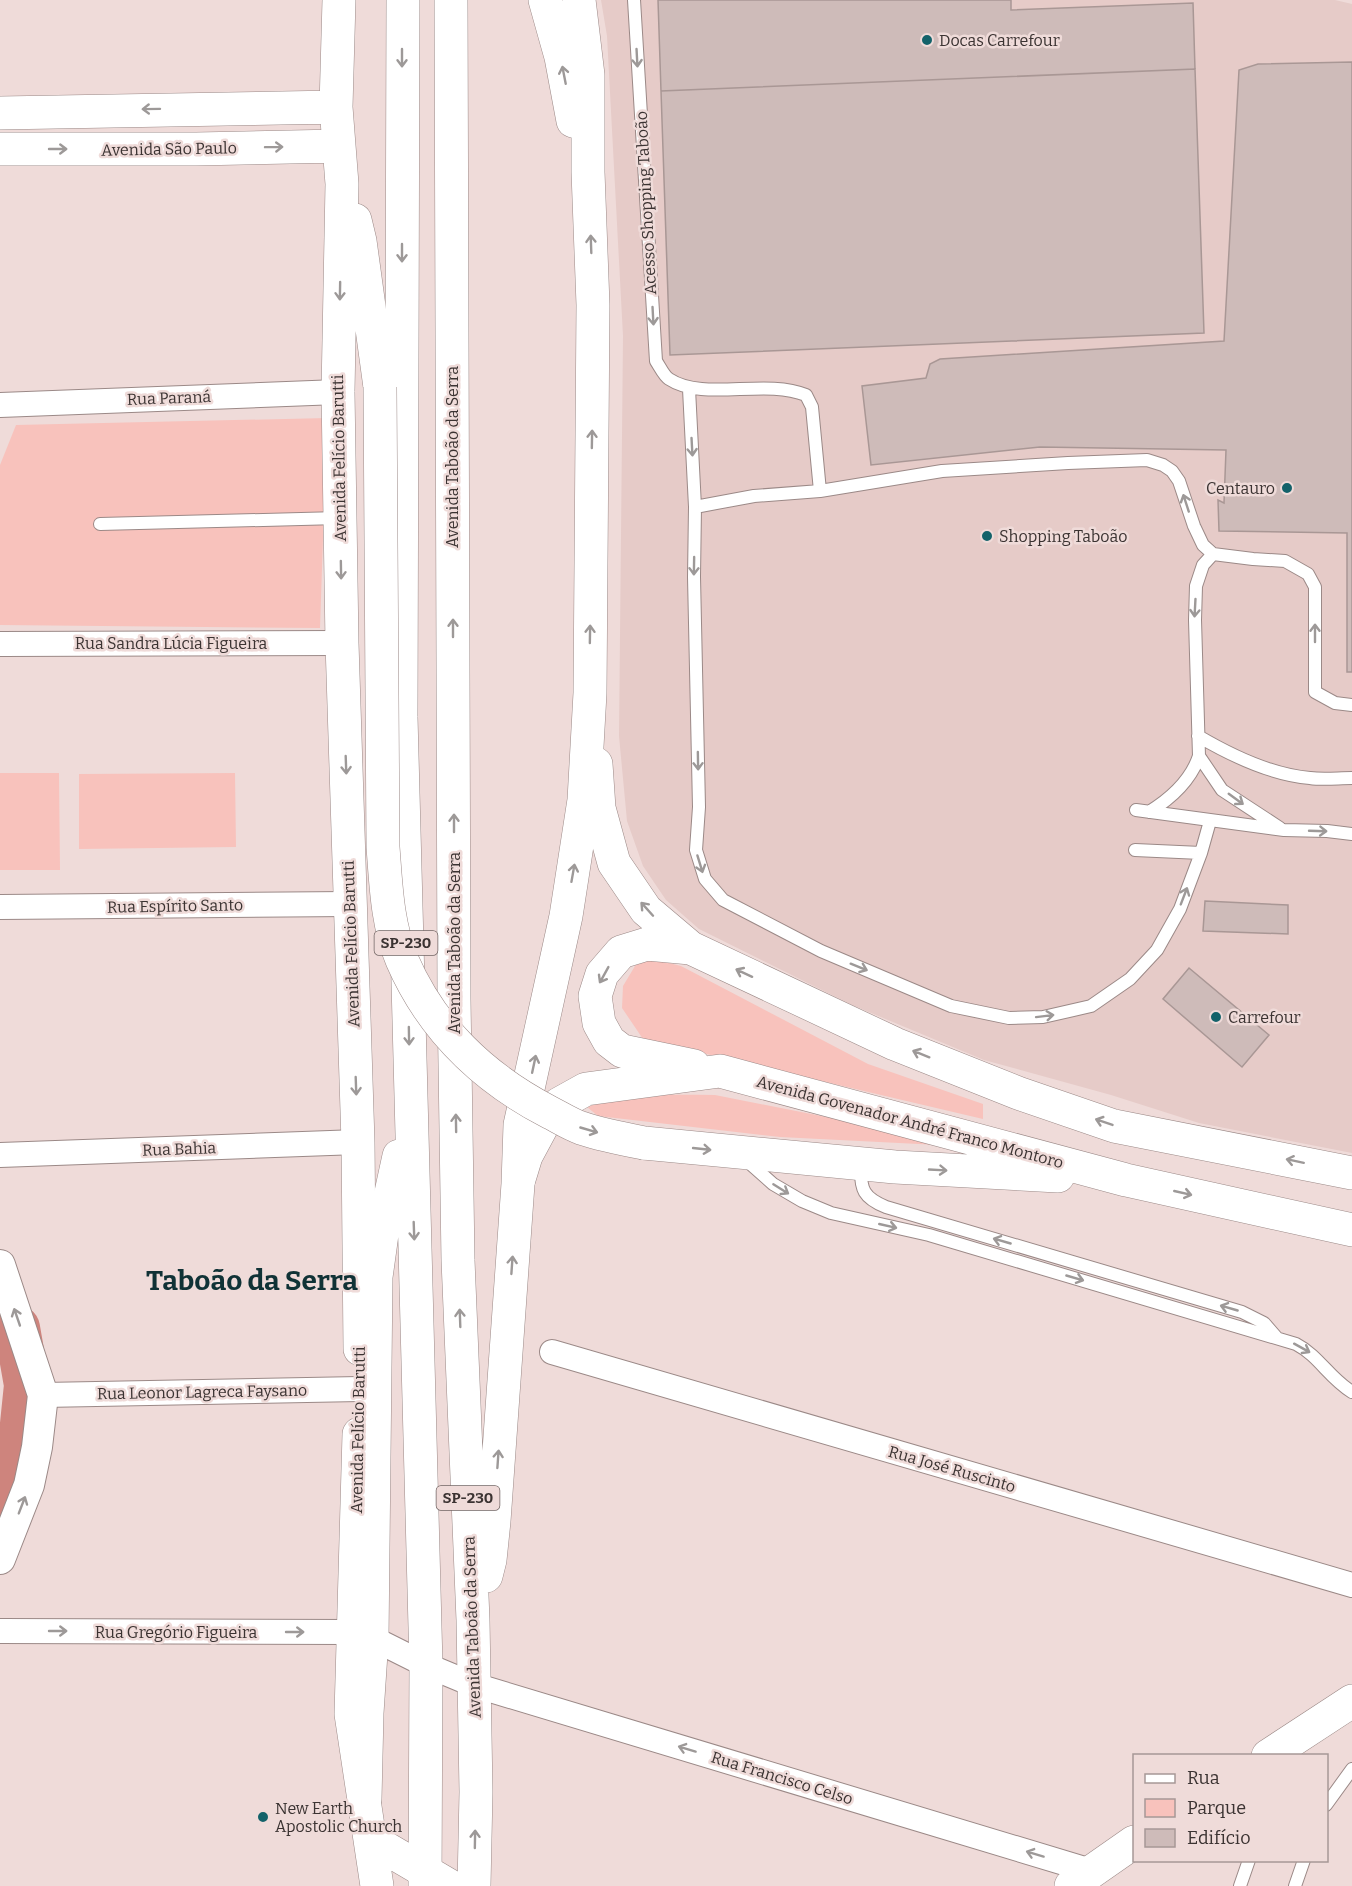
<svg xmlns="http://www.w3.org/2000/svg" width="1352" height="1886" viewBox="0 0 1352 1886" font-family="Bitter,serif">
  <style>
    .built { fill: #e6cbc8 }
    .green { fill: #f8c2bc }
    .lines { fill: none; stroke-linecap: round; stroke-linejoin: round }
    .river { stroke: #ce847d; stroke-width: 46 }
    .building { fill: #cebbb9; stroke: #a99795; stroke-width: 1.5 }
    .service-casing { stroke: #9b8987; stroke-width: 14 }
    .minor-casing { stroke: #9b8987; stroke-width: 26 }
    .tertiary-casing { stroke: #9b8987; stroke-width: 32 }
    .secondary-casing { stroke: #9b8987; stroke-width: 34 }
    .motorway-casing { stroke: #9b8987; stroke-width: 34 }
    .service { stroke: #fff; stroke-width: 12 }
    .minor { stroke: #fff; stroke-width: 24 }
    .tertiary { stroke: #fff; stroke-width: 30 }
    .secondary { stroke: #fff; stroke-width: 33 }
    .motorway { stroke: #fff; stroke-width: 33 }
    .secondary-bridge-casing { stroke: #9b8987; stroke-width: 34; stroke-linecap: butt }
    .secondary-bridge { stroke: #fff; stroke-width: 33 }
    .oneway { stroke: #9d9998 }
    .poi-dot { fill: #13626a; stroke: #efdbd9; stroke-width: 2 }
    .labels { text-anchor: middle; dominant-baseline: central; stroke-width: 5; stroke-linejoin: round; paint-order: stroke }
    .shield { fill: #efdbd9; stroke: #716564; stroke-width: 1.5 }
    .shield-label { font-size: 15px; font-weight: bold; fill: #3b3332 }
    .poi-label { font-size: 16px; fill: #3b3332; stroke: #efdbd9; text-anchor: start }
    .street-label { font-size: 16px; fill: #3b3332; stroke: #efdbd9 }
    .town-label { font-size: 28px; font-weight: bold; fill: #103236; stroke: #efdbd9 }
  </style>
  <rect width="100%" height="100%" fill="#efdbd9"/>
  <path class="built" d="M 601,0 L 1335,0 L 1352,4 L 1352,1153 L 1199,1123 L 1111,1095 L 984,1060 L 852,1005 L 699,929 L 666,900 L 643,866 L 627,821 L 619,736 L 623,336 L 607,36 Z"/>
  <path class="green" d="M 327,418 L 320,628 L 0,625 L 0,465 L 16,425 Z
    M 0,773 L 59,773 L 60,870 L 0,870 Z
    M 235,773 L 236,847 L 79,849 L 79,774 Z
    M 641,956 L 681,966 L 868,1064 L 983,1104 L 983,1119 L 643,1039 L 622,1008 L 623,986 Z
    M 715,1095 L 978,1147 L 780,1137 L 598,1116 L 587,1107 C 627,1092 673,1095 715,1095 Z"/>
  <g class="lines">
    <path class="river" d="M 0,1518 L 19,1463 L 27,1385 L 17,1328"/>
  </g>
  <path class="building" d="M 658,0 L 1011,0 L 1011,10 L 1193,3 L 1195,69 L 661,91 Z
    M 1352,62 L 1352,672 L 1347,672 L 1347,533 L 1219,531 L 1218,500 L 1224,503 L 1226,450 L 1040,447 L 871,465 L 862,386 L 926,378 L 930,364 L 940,359 L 1224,341 L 1239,70 L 1258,64 Z
    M 1195,69 L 1204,333 L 670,355 L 661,91 Z
    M 1205,901 L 1288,905 L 1288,934 L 1203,931 Z
    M 1189,968 L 1269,1035 L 1242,1067 L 1163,999 Z"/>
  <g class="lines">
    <defs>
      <path id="service" d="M 634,0 L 656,361 C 660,367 664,376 669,379 C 704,402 764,378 806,395 L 812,407 L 820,491
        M 689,389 L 695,507 L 694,577 L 699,807 L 696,850 L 705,879 L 723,900 L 821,951 L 951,1006 L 1009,1018 L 1043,1017 L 1091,1006 L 1130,979 L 1157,950 L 1180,909 L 1201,853 L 1210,821
        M 695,507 L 754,496 L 820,491 L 942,471 L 1068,463 L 1147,460 L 1163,465 L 1172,471 L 1179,481 L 1194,526 L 1203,545 L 1213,554 L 1253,559 L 1285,561 L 1308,574 L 1315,587 L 1315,692 L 1335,703 L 1352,705
        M 100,524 L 339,518
        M 1198,736 C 1232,756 1271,775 1310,778 C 1324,780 1338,778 1352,778
        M 1199,756 L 1222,790 L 1280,828
        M 1136,810 L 1284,830 L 1327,831 L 1352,834
        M 1149,812 C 1170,799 1191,780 1199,756 L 1195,620 L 1196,586 L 1203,565 L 1213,554
        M 1135,850 L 1201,853
        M 746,1160 L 773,1184 L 802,1201 L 831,1213 L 929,1235 L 1296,1344 C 1319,1356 1329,1378 1352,1392
        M 861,1166 C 860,1190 864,1198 886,1207 L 1242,1312 L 1264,1323 L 1277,1338
        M 1326,1805 L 1352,1769
        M 1240,1886 L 1249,1860
        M 1295,1886 L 1304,1860"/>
      <path id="minor" d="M 0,405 L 338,392
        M 0,644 L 342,643
        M 0,907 L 349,904
        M 0,1155 L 358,1142
        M 552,1352 L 1352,1585
        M 43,1395 L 360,1389
        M 0,1631 L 352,1632 L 372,1638 L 426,1665 L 474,1685 L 1091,1871"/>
      <path id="tertiary" d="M 0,1265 L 43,1395 L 37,1447 L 29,1485 L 0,1559"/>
      <path id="secondary" d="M 339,0 L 336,107 L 342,184 L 338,392 L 342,643 L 358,1142 L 360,1349
        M 0,113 L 336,107
        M 0,149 L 196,149 L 339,146
        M 355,220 L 360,241 L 380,387
        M 596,764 L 599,808 L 614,863 L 646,910 L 691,948 L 895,1044 L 1018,1093 L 1114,1126 L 1352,1173
        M 691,948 L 647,944 L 621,952 L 602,974 L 595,996 L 599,1023 L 609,1041 L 622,1051 L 694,1066
        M 644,1143 L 895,1167 L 1058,1176
        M 519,1179 L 526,1156 L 547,1117 L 559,1104 L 586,1089 L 720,1071 L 1126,1180 L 1352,1230
        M 359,1434 L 351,1714 L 377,1886
        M 1268,1756 L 1352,1701
        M 370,1839 L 450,1886
        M 1071,1886 L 1134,1842"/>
      <path id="motorway" d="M 403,0 L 401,717 L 426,1665 L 425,1886
        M 451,0 L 454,999 L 458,1260 L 473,1620 L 476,1792 L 474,1886
        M 545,0 L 561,57 L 573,121
        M 486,1576 L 490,1560 L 494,1521 L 518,1184 L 520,1125 L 566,916 L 584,800 L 590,693 L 593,305 L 588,172 L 588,75 L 579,0
        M 365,1799 L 367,1713 L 372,1638 L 376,1277 L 382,1234 L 399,1156"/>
    </defs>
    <use href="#service" class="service-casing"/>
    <use href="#minor" class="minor-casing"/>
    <use href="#tertiary" class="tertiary-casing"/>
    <use href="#secondary" class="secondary-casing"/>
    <use href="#motorway" class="motorway-casing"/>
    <use href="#service" class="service"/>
    <use href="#minor" class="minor"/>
    <use href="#tertiary" class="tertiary"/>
    <use href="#secondary" class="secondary"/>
    <use href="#motorway" class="motorway"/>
    <defs>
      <path id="secondary-bridge" d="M 380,387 L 383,847 C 386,885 387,924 402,960 C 432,1029 482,1077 549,1112 C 559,1117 570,1124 581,1128 C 602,1135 623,1139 644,1143"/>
    </defs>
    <use href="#secondary-bridge" class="secondary-bridge-casing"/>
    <use href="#secondary-bridge" class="secondary-bridge"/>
  </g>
  <defs><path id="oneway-shaft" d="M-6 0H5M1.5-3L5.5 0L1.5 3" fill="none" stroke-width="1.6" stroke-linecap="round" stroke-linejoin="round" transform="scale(1.5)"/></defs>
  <g class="oneway">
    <use href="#oneway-shaft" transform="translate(402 58) rotate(90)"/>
    <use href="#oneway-shaft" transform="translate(637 58) rotate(87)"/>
    <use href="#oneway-shaft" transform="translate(564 75) rotate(-101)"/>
    <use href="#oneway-shaft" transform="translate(151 109) rotate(179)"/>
    <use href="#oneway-shaft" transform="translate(274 147) rotate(-1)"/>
    <use href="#oneway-shaft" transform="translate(58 149)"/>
    <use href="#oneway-shaft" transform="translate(591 244) rotate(-92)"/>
    <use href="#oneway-shaft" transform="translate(402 253) rotate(90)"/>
    <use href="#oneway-shaft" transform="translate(340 291) rotate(91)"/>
    <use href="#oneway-shaft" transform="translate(653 316) rotate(87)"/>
    <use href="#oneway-shaft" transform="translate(592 439) rotate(-89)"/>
    <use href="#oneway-shaft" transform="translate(692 447) rotate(87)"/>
    <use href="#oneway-shaft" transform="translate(1186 503) rotate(-108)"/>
    <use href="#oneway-shaft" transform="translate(694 566) rotate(91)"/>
    <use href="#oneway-shaft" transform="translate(341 570) rotate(89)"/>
    <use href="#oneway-shaft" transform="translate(1195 608) rotate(93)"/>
    <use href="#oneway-shaft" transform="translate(453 628) rotate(-90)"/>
    <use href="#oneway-shaft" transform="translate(1315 633) rotate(-90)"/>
    <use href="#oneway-shaft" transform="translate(590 634) rotate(-89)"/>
    <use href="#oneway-shaft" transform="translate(698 761) rotate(89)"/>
    <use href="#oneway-shaft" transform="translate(346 765) rotate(88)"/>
    <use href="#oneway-shaft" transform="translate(1236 799) rotate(36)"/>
    <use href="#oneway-shaft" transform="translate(454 823) rotate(-90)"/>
    <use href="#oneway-shaft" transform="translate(1318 831) rotate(2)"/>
    <use href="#oneway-shaft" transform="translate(700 864) rotate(73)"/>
    <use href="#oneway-shaft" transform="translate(573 873) rotate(-80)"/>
    <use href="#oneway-shaft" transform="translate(1184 896) rotate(-69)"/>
    <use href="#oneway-shaft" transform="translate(647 909) rotate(-132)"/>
    <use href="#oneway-shaft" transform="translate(859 967) rotate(22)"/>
    <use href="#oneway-shaft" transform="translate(744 973) rotate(-155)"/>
    <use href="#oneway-shaft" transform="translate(604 975) rotate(119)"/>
    <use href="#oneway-shaft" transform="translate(1045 1016) rotate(-7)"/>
    <use href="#oneway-shaft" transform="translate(409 1036) rotate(89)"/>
    <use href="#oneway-shaft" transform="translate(921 1054) rotate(-158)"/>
    <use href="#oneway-shaft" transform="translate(534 1064) rotate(-78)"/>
    <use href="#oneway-shaft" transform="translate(356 1086) rotate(88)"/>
    <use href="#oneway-shaft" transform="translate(1104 1122) rotate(-161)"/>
    <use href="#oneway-shaft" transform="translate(456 1123) rotate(-91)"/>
    <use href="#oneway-shaft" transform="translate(589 1130) rotate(16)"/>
    <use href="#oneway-shaft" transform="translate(702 1149) rotate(6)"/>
    <use href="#oneway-shaft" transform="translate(1295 1161) rotate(-168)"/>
    <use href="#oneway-shaft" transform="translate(938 1170) rotate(3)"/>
    <use href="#oneway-shaft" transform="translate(781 1189) rotate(32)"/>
    <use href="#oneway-shaft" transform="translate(1183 1193) rotate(13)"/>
    <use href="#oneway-shaft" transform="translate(888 1226) rotate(13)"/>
    <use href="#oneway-shaft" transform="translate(414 1231) rotate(88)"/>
    <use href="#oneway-shaft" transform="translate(1002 1241) rotate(-164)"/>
    <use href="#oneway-shaft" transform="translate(512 1265) rotate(-86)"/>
    <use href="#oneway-shaft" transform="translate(1075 1278) rotate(16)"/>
    <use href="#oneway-shaft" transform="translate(1229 1308) rotate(-164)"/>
    <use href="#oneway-shaft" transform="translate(17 1317) rotate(-109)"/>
    <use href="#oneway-shaft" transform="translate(460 1318) rotate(-92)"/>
    <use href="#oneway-shaft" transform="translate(1302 1348) rotate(29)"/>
    <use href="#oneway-shaft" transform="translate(498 1459) rotate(-86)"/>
    <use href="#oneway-shaft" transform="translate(22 1505) rotate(-69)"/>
    <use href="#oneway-shaft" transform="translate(58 1631)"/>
    <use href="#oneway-shaft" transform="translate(295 1632)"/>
    <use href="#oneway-shaft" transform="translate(687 1749) rotate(-163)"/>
    <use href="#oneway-shaft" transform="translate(475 1839) rotate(-89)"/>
    <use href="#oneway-shaft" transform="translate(1035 1854) rotate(-163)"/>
  </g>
  <g class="poi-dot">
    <circle cx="927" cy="40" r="6"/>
    <circle cx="1287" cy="488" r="6"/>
    <circle cx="987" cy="536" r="6"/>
    <circle cx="1216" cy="1017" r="6"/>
    <circle cx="263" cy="1817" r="6"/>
  </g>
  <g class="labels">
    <g class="shield">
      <rect x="374.5" y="931" width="63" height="24" rx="4.5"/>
      <rect x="436.5" y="1486" width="63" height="24" rx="4.5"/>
    </g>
    <g class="shield-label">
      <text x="406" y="943">SP-230</text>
      <text x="468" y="1498">SP-230</text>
    </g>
    <g class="poi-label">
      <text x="939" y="40">Docas Carrefour</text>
      <text x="1275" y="488" text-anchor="end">Centauro</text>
      <text x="999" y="536">Shopping Taboão</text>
      <text x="1228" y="1017">Carrefour</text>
      <text x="275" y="1808">New Earth<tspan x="275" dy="18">Apostolic Church</tspan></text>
    </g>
    <g class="street-label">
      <text transform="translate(169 149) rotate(-1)">Avenida São Paulo</text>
      <text transform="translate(646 203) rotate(-93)">Acesso Shopping Taboão</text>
      <text transform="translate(169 398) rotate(-2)">Rua Paraná</text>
      <text transform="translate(452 457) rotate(-90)">Avenida Taboão da Serra</text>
      <text transform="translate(339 458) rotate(-91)">Avenida Felício Barutti</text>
      <text x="171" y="643">Rua Sandra Lúcia Figueira</text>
      <text transform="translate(175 906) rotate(-1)">Rua Espírito Santo</text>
      <text transform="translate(454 943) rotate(-90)">Avenida Taboão da Serra</text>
      <text transform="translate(351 944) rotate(-92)">Avenida Felício Barutti</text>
      <text transform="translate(910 1122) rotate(15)">Avenida Govenador André Franco Montoro</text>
      <text transform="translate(179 1149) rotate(-2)">Rua Bahia</text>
      <text transform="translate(202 1392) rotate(-1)">Rua Leonor Lagreca Faysano</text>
      <text transform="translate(358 1430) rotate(-89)">Avenida Felício Barutti</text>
      <text transform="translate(952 1469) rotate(16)">Rua José Ruscinto</text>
      <text transform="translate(472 1627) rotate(-92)">Avenida Taboão da Serra</text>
      <text x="176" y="1632">Rua Gregório Figueira</text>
      <text transform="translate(782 1778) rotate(17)">Rua Francisco Celso</text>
    </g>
    <g class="town-label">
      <text x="252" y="1280">Taboão da Serra</text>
    </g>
  </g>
  <rect x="1133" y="1754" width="195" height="108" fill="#efdbd9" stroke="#a79896" stroke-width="1.5"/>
  <rect x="1145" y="1774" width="30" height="9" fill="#ffffff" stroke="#a79896" stroke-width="1.5"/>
  <text x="1187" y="1784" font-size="18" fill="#3b3332">Rua</text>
  <rect x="1145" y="1799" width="30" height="18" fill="#f8c2bc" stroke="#a79896" stroke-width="1.5"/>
  <text x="1187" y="1814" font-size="18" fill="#3b3332">Parque</text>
  <rect x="1145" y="1829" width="30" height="18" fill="#cebbb9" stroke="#a79896" stroke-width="1.5"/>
  <text x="1187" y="1844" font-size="18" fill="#3b3332">Edifício</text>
</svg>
